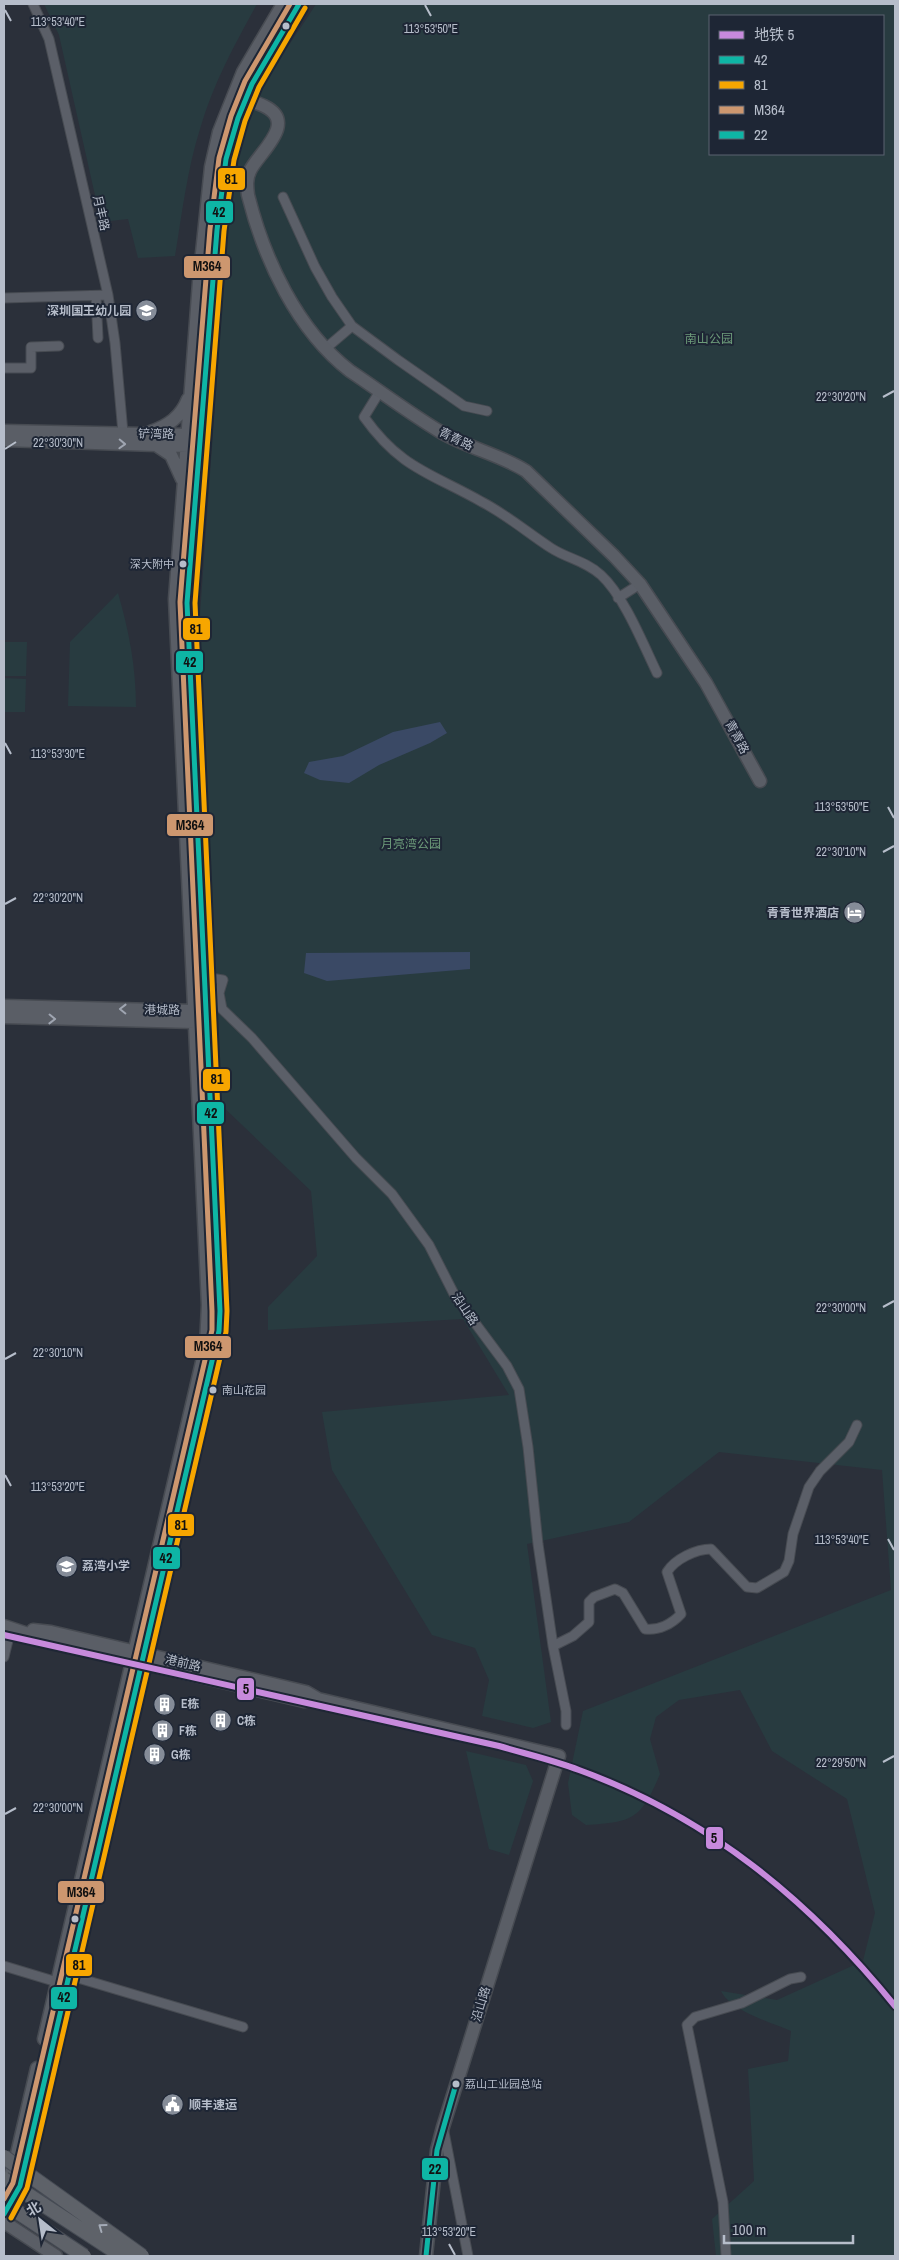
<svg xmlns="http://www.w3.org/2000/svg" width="899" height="2260" viewBox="0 0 899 2260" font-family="'Archivo Narrow','Noto Sans SC',sans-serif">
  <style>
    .green { fill: #283b40; fill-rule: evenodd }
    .water { fill: #3a4965 }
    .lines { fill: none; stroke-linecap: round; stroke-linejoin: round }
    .street-casing { stroke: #474b52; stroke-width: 11 }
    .secondary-casing { stroke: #474b52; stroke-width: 15 }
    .street { stroke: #5b5f68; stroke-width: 9 }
    .secondary { stroke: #5a5e66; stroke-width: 12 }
    .primary-bridge-casing { stroke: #464b54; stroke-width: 16; stroke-linecap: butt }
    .primary-bridge { stroke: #5e6269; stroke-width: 14 }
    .bus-1-casing { stroke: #1e2635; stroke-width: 9 }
    .bus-2-casing { stroke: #1e2635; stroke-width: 9 }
    .bus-3-casing { stroke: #1e2635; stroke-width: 9 }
    .bus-4-casing { stroke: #1e2635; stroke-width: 9 }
    .bus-1 { stroke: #0eb5a5; stroke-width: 5 }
    .bus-2 { stroke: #f7a600; stroke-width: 5 }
    .bus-3 { stroke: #cd976f; stroke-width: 5 }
    .bus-4 { stroke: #0eb5a5; stroke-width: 5 }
    .metro-1-casing { stroke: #1e2635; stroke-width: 10 }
    .metro-1 { stroke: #c78adc; stroke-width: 6 }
    .oneway { stroke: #9fa5b1 }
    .oneway2 { stroke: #a4abb7 }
    .ticks { fill: none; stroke: #b6bdca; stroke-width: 2 }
    .bus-dot { fill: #b6bdca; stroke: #1e2635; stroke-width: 2 }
    .labels { text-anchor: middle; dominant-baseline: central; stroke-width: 4; stroke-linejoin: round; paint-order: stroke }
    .bus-label { font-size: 11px; fill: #b6bdca; stroke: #1e2635; text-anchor: start }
    .street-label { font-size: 12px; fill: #b6bdca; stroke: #1e2635 }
    .poi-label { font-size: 12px; font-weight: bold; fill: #b6bdca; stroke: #1e2635; text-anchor: start }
    .park-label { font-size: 12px; fill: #6d9c7a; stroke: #1e2635 }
    .ticks-label { font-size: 12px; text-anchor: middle; fill: #b6bdca; stroke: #1e2635; stroke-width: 4; stroke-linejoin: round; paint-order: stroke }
    .line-badge { stroke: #1e2635; stroke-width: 2 }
    .pale-badge-label { font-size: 14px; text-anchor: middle; font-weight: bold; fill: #111 }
  </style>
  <rect width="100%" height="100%" fill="#2b303a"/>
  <path class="green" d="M 44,4 L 257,4 C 235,44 213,84 200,129 C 187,170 182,214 175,256 L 138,258 L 128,219 L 101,222 L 59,35 Z
    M 316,4 L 895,4 L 895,2256 L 716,2256 L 712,2219 L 754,2181 L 748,2069 L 788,2061 L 791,2031 C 770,2022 731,2011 721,1991 L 777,2000 L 863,1961 L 875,1913 L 847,1799 L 772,1751 L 740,1690 L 679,1700 L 656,1717 L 650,1739 L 660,1774 C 641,1819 634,1822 586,1825 L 572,1815 L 568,1783 L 583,1711 L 891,1590 L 882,1470 L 719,1452 L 629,1522 L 527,1544 L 551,1722 L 533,1728 L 482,1716 L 489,1680 L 475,1648 L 432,1635 L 332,1470 L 322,1412 L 509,1395 L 463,1319 L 268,1330 L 268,1307 L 317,1256 L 311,1191 L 218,1102 L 198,642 L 228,223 C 232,192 235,161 244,131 C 258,85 291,44 316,4 ZM 710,16 L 883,16 L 883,154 L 710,154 Z
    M 118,593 C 129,631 136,667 136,707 L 68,706 L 70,642 Z
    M 4,642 L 27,642 L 26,676 L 4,676 Z
    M 4,678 L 26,679 L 25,712 L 4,712 Z
    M 466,1751 L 526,1765 L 533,1781 L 509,1855 L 489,1849 Z"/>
  <path class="water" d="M 440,722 L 447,733 L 430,743 L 379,765 L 349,783 L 320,780 L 304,773 L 309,762 L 343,756 L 393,732 Z
    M 470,952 L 470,969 L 327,981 L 304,973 L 306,953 Z"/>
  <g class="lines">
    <defs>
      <path id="street" d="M 33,4 L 49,39 L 108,295 L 115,343 L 123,433
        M 283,197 L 315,267 L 332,297 L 352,326 L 398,360 L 464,406 L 487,411
        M 96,296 L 98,338
        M 4,298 L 108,295
        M 325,349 L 352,326
        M 4,368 L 31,368 L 31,347 L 59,346
        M 380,391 L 364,417 C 401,469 431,473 482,502 C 507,515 528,533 551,548 C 568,559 584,560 601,575 C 624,596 643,644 657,673
        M 618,598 L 640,584
        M 204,977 L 223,980 L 219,993 L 222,1009 L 252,1038 L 356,1158 L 392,1194 L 429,1245 L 455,1296 L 507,1366 L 519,1389 L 528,1447 L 538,1544 L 553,1646 L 566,1711 L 566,1725
        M 553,1646 L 573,1636 L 589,1622 L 589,1602 L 594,1597 L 615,1589 L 623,1593 L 645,1629 C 658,1631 672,1624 681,1614 L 667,1572 C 675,1559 696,1549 711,1549 L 747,1587 L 757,1588 L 784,1572 L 789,1561 L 793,1534 L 809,1487 L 820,1471 L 849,1442 L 857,1425
        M 4,1657 L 11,1628
        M 4,1966 L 57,1982
        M 68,1975 L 243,2027
        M 444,2132 L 468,2256
        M 726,2256 L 723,2202 L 687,2025 L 695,2017 L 742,2003 L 790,1979 L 801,1977"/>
      <path id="secondary" d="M 238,97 C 246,100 256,102 264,106 C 299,123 258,153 250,171 C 246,179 247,187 248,195 C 264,259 297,330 350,371 C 380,391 409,413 439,431 C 467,448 499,454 526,471 L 614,556 L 640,584 L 706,683 L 760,781
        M 4,431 L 188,435 L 193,438
        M 150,432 C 168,426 181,417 188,399
        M 4,440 L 187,446 L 195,444
        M 156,445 L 171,455 L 182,479
        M 4,1006 L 193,1011 L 201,1015
        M 4,1017 L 194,1022 L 201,1019
        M 4,1626 L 49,1641 L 304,1701 L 318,1699 L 559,1756 L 443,2127 L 437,2150 L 426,2256
        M 33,1630 L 51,1632 L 306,1692 L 318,1699
        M 44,2039 L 206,1345 L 208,1305 L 175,599 L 199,282 L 211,167 L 219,132 L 243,72 L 283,4
        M 4,2195 L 17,2154 L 37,2068
        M 4,2214 L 20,2186 L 219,1331 L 220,1311 L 187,603 L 217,230 C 221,199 223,166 232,136 C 246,88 272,45 299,4
        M 4,2222 L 56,2256"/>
    </defs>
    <use href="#street" class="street-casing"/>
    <use href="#secondary" class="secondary-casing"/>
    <use href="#street" class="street"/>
    <use href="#secondary" class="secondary"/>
    <defs>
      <path id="primary-bridge" d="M 4,2157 L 142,2256
        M 4,2179 L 122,2256
        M 4,2203 L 84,2256"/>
    </defs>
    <use href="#primary-bridge" class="primary-bridge-casing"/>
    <use href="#primary-bridge" class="primary-bridge"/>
    <defs>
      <path id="bus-1" d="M 4,2214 L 20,2186 L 219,1331 L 220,1311 L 187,603 L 217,230 L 226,159 L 238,118 L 252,84 L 299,4"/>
      <path id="bus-2" d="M 11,2218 L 27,2188 L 226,1332 L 227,1311 L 195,603 L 224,231 L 234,160 L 245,121 L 259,87 L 305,8"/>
      <path id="bus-3" d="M 4,2199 L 13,2183 L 212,1330 L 212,1311 L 180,602 L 210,229 L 219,158 L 231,116 L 245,81 L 290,4"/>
      <path id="bus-4" d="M 426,2256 L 437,2150 L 456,2084"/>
    </defs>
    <use href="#bus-1" class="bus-1-casing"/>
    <use href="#bus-2" class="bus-2-casing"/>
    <use href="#bus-3" class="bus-3-casing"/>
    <use href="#bus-4" class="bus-4-casing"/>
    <use href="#bus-1" class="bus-1"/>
    <use href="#bus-2" class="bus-2"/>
    <use href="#bus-3" class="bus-3"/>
    <use href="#bus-4" class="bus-4"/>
    <defs>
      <path id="metro-1" d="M 4,1635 L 499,1746 C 526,1754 553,1760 579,1770 C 708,1817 809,1900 895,2006"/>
    </defs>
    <use href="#metro-1" class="metro-1-casing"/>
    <use href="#metro-1" class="metro-1"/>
  </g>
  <defs><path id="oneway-chevron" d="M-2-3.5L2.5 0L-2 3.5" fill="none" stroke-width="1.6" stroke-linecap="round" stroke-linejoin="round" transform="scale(1.25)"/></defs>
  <g class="oneway">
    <use href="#oneway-chevron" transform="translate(122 444) rotate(2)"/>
    <use href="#oneway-chevron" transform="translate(123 1009) rotate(-179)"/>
    <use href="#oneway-chevron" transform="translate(52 1019) rotate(1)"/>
  </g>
  <use class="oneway2" href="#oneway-chevron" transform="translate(102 2227) rotate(-144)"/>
  <path class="ticks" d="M 425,5 L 431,16M 5,10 L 11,21M 883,397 L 894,391M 5,449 L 16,442M 5,743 L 11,754M 888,807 L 894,818M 883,852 L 894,846M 5,904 L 16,898M 883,1307 L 894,1301M 5,1359 L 16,1353M 5,1475 L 11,1486M 888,1539 L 894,1550M 883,1762 L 894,1756M 5,1814 L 16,1808M 449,2244 L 455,2255"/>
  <defs>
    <symbol id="school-disc" viewBox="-11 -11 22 22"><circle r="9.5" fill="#858c98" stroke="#1e2635"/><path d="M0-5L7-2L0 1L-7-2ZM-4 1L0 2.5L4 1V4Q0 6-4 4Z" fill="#fff"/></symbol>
    <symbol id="hotel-disc" viewBox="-11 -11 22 22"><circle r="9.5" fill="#858c98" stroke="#1e2635"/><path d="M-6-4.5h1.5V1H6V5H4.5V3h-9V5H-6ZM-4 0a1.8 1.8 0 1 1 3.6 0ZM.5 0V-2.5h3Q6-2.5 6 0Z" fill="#fff"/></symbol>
    <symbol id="building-disc" viewBox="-11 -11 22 22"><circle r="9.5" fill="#858c98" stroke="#1e2635"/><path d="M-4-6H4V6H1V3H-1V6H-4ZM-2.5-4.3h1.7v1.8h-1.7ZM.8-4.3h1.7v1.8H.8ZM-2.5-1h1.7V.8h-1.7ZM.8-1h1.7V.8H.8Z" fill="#fff"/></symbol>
    <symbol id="civic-disc" viewBox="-11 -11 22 22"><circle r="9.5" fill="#858c98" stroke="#1e2635"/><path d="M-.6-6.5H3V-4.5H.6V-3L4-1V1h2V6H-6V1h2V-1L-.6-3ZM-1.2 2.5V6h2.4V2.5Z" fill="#fff"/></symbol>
  </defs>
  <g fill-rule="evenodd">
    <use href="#school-disc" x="134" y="298" width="25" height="25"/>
    <use href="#hotel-disc" x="842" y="900" width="25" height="25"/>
    <use href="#school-disc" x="54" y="1554" width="25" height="25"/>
    <use href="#building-disc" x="152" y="1692" width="25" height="25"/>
    <use href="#building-disc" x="208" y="1708" width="25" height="25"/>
    <use href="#building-disc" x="150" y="1718" width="25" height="25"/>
    <use href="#building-disc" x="142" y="1742" width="25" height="25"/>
    <use href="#civic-disc" x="160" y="2092" width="25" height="25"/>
  </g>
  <g class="bus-dot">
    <circle cx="286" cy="26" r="4.5"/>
    <circle cx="183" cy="564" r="4.5"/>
    <circle cx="213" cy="1390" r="4.5"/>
    <circle cx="75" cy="1919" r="4.5"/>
    <circle cx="456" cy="2084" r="4.5"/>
  </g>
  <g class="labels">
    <g class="bus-label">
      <text x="174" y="564" text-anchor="end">深大附中</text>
      <text x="222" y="1390">南山花园</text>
      <text x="465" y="2084">荔山工业园总站</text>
    </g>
    <g class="street-label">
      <text transform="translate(101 213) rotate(77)">月丰路</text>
      <text transform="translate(156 434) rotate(1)">铲湾路</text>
      <text transform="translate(456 439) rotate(26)">青青路</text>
      <text transform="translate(737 737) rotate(62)">青青路</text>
      <text transform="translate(162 1010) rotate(1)">港城路</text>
      <text transform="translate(465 1309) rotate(56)">沿山路</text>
      <text transform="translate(183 1663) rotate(13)">港前路</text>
      <text transform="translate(481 2004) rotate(-73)">沿山路</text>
    </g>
    <g class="poi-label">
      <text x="131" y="311" text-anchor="end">深圳国王幼儿园</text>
      <text x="839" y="913" text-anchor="end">青青世界酒店</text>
      <text x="82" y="1566">荔湾小学</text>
      <text x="181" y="1704">E栋</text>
      <text x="237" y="1721">C栋</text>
      <text x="179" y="1731">F栋</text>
      <text x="171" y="1755">G栋</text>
      <text x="189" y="2105">顺丰速运</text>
    </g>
    <g class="park-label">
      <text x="709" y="339">南山公园</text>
      <text x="411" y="844">月亮湾公园</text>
    </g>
  </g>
  <g class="ticks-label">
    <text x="58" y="26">113°53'40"E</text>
    <text x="431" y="33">113°53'50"E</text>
    <text x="841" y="401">22°30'20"N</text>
    <text x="58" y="447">22°30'30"N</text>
    <text x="58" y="758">113°53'30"E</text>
    <text x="842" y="811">113°53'50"E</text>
    <text x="841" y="856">22°30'10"N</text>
    <text x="58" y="902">22°30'20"N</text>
    <text x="841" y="1312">22°30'00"N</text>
    <text x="58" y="1357">22°30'10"N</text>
    <text x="58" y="1491">113°53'20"E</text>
    <text x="842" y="1544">113°53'40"E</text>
    <text x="841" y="1767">22°29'50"N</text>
    <text x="58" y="1812">22°30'00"N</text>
    <text x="449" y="2236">113°53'20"E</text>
  </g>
  <g class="line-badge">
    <rect x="217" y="167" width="29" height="24" rx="5" fill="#f7a600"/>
    <rect x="205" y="200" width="29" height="24" rx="5" fill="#0eb5a5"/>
    <rect x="183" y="255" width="48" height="24" rx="5" fill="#cd976f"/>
    <rect x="182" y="617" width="29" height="24" rx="5" fill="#f7a600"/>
    <rect x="175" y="650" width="29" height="24" rx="5" fill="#0eb5a5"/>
    <rect x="166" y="813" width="48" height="24" rx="5" fill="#cd976f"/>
    <rect x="202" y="1068" width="29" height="24" rx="5" fill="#f7a600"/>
    <rect x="196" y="1101" width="29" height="24" rx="5" fill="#0eb5a5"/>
    <rect x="184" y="1335" width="48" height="24" rx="5" fill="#cd976f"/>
    <rect x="167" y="1513" width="28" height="24" rx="5" fill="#f7a600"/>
    <rect x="152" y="1546" width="29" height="24" rx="5" fill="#0eb5a5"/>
    <rect x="236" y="1677" width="19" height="24" rx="5" fill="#c78adc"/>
    <rect x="705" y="1826" width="19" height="24" rx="5" fill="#c78adc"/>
    <rect x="57" y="1880" width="48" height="24" rx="5" fill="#cd976f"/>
    <rect x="65" y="1953" width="28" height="24" rx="5" fill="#f7a600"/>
    <rect x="50" y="1986" width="28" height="24" rx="5" fill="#0eb5a5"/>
    <rect x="421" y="2157" width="28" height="24" rx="5" fill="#0eb5a5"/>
  </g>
  <g class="pale-badge-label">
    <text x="231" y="184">81</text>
    <text x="219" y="217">42</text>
    <text x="207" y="271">M364</text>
    <text x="196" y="634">81</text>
    <text x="190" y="667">42</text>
    <text x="190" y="830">M364</text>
    <text x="217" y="1084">81</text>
    <text x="211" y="1118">42</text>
    <text x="208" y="1351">M364</text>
    <text x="181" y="1530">81</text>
    <text x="166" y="1563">42</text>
    <text x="246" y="1694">5</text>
    <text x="714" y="1843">5</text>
    <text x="81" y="1897">M364</text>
    <text x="79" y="1970">81</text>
    <text x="64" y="2002">42</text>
    <text x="435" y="2174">22</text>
  </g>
  <rect width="899" height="2260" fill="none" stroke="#b6bdca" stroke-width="10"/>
  <rect x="709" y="15" width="175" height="140" fill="#1e2635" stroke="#5b6271"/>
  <rect x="719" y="31" width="25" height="8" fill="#c78adc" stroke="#5b6271"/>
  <text x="754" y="40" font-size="15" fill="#b6bdca">地铁 5</text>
  <rect x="719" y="56" width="25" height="8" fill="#0eb5a5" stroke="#5b6271"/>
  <text x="754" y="65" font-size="15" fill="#b6bdca">42</text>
  <rect x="719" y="81" width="25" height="8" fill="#f7a600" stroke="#5b6271"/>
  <text x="754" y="90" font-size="15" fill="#b6bdca">81</text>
  <rect x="719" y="106" width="25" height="8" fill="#cd976f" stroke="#5b6271"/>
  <text x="754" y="115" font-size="15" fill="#b6bdca">M364</text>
  <rect x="719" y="131" width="25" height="8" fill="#0eb5a5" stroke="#5b6271"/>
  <text x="754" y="140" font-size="15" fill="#b6bdca">22</text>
  <g transform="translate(40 2220) rotate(330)" stroke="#1e2635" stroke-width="4" paint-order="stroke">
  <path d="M0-4L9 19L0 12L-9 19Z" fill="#b6bdca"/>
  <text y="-8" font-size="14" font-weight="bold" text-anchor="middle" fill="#b6bdca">北</text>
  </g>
  <path d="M724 2235v8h129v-8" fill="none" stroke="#b6bdca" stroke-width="2.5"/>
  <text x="732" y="2235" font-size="15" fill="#b6bdca" stroke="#1e2635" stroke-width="4" paint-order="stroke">100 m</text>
</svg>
